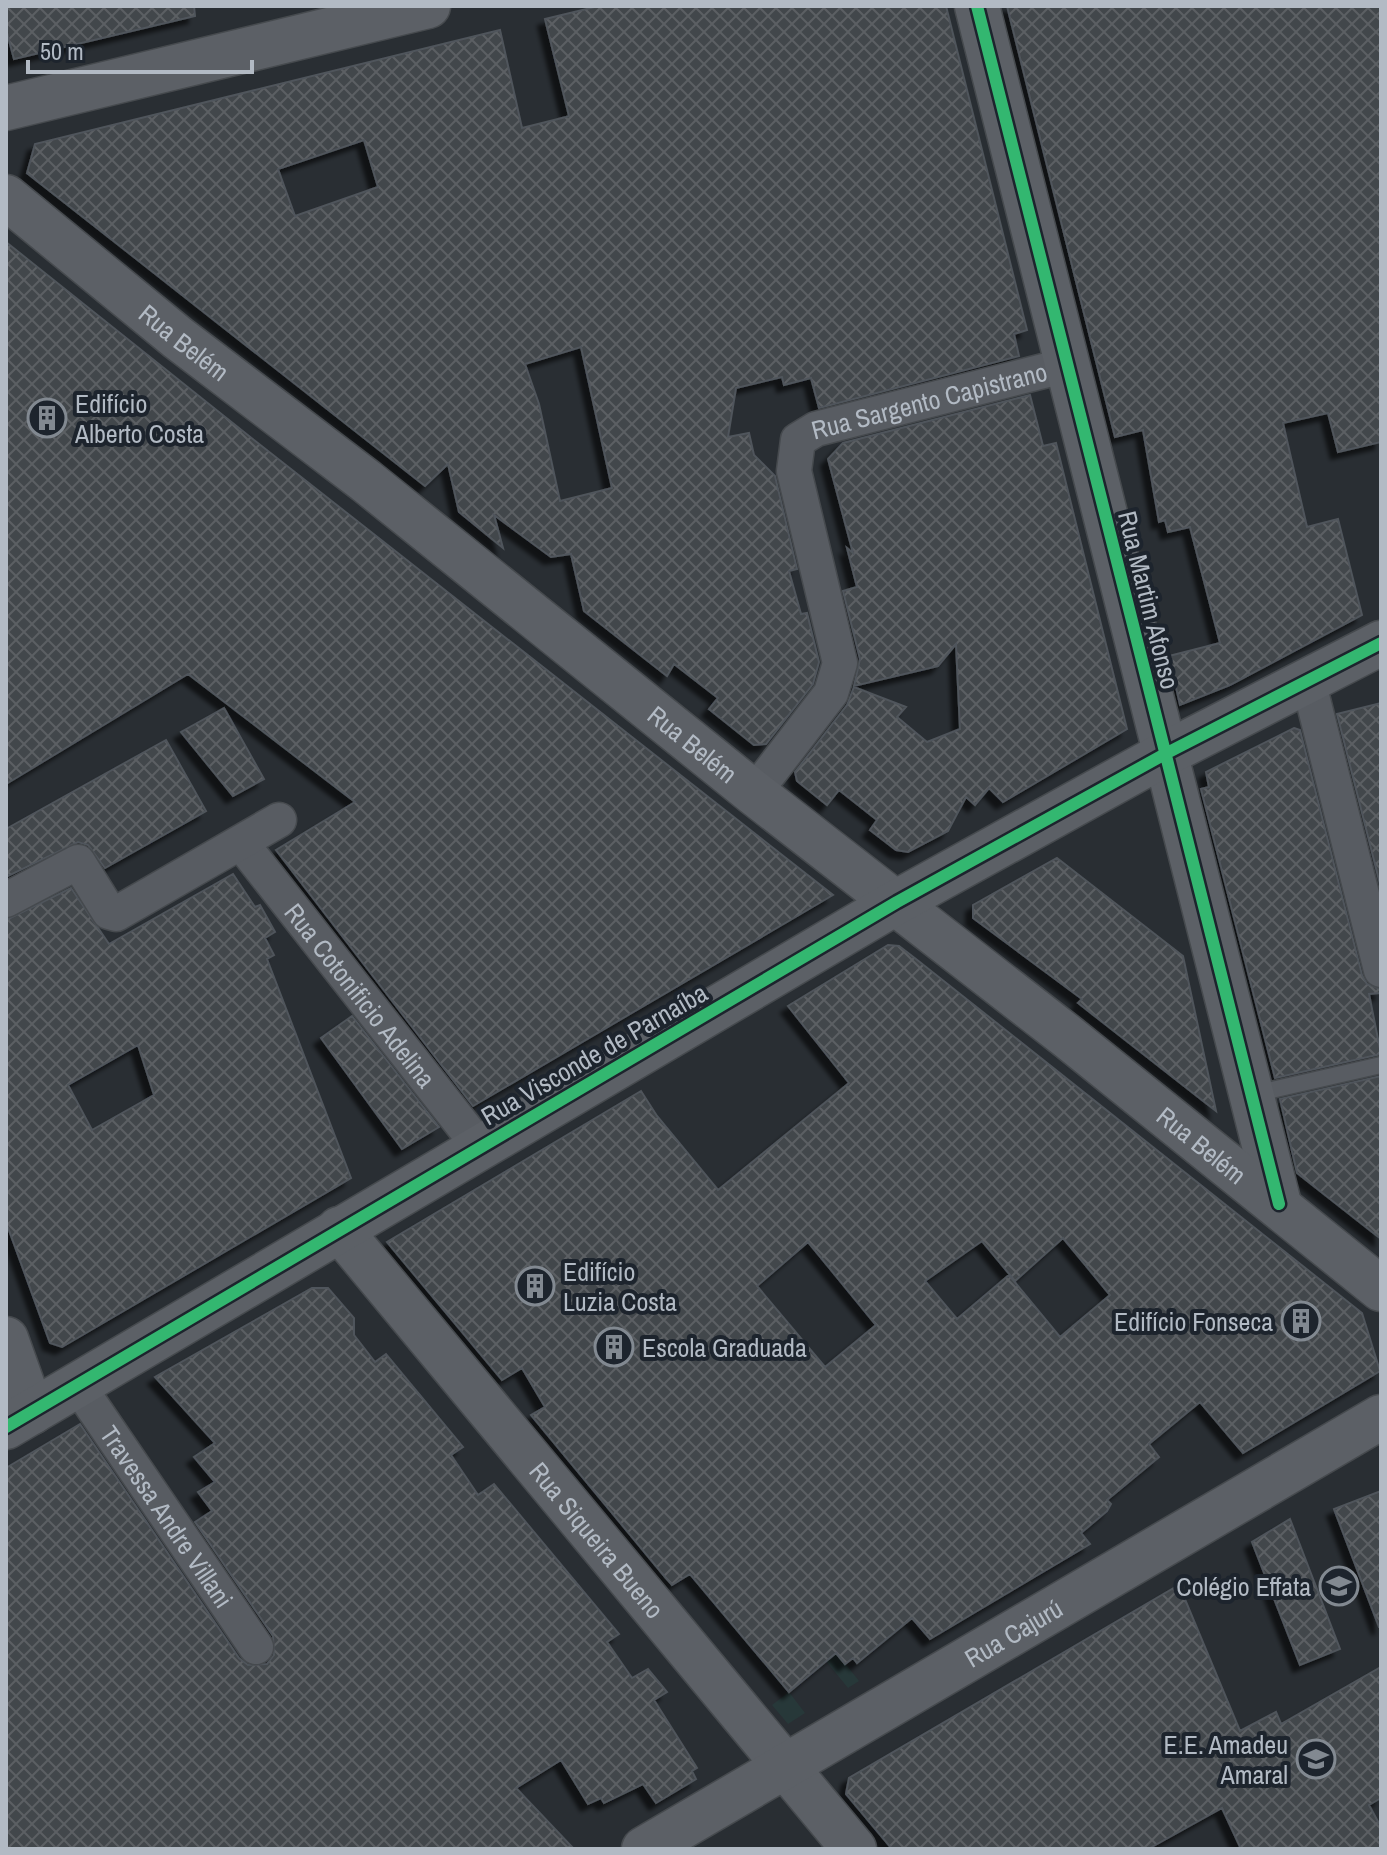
<svg xmlns="http://www.w3.org/2000/svg" width="1387" height="1855" viewBox="0 0 1387 1855" font-family="'Archivo Narrow',sans-serif">
  <style>
    .green { fill: #273839 }
    .building { fill: url(#building-cross-hatch); stroke: #50555b; stroke-width: 2; fill-rule: evenodd; filter: url(#shadow) }
    .lines { fill: none; stroke-linecap: round; stroke-linejoin: round }
    .lane-casing { stroke: #464a4e; stroke-width: 19 }
    .street-casing { stroke: #464a4e; stroke-width: 37 }
    .secondary-casing { stroke: #464a4e; stroke-width: 47 }
    .lane { stroke: #585c62; stroke-width: 16 }
    .street { stroke: #585c62; stroke-width: 34 }
    .secondary { stroke: #5c6066; stroke-width: 44 }
    .cycleway-casing { stroke: #1d242d; stroke-width: 17 }
    .cycleway { stroke: #33b770; stroke-width: 12 }
    .labels { text-anchor: middle; dominant-baseline: central; stroke-width: 8; stroke-linejoin: round; paint-order: stroke }
    .street-label { font-size: 26px; fill: #b2bac4; stroke: #1d242d }
    .poi-label { font-size: 26px; fill: #b2bac4; stroke: #1d242d; text-anchor: start }
  </style>
  <defs>
    <pattern id="building-cross-hatch" width="8" height="8" patternUnits="userSpaceOnUse" patternTransform="scale(2)"><rect width="8" height="8" fill="#42464b"/><path d="M0 0l8 8M0 8l8-8" fill="none" stroke="#5b5f63"/></pattern>
    <filter id="shadow"><feDropShadow dx="-7" dy="7" stdDeviation="2" flood-color="#0009"/></filter>
  </defs>
  <rect width="100%" height="100%" fill="#292e33"/>
  <path class="green" d="M 836,1652 L 859,1681 L 848,1688 L 826,1661 Z
    M 789,1692 L 805,1713 L 788,1724 L 772,1705 Z"/>
  <path class="building" d="M 6,6 L 194,6 L 195,16 L 14,59 L 6,29 Z
    M 599,6 L 946,6 L 1027,330 L 1014,334 L 1019,356 L 819,408 L 811,378 L 784,385 L 782,377 L 736,388 L 728,437 L 749,433 L 754,455 L 775,476 L 797,569 L 789,571 L 801,614 L 807,613 L 819,662 L 813,684 L 766,744 L 754,745 L 709,709 L 718,698 L 674,664 L 667,676 L 584,611 L 571,554 L 551,557 L 494,515 L 503,548 L 459,512 L 448,464 L 425,486 L 27,173 L 35,144 L 500,30 L 522,128 L 566,117 L 569,116 L 545,19 ZM 364,140 L 378,187 L 295,216 L 278,169 ZM 581,347 L 612,488 L 560,501 L 539,404 L 525,364 Z
    M 1007,6 L 1381,6 L 1381,442 L 1338,452 L 1328,413 L 1283,423 L 1307,527 L 1338,519 L 1362,615 L 1230,685 L 1180,705 L 1169,656 L 1220,643 L 1190,527 L 1168,532 L 1165,520 L 1159,522 L 1143,430 L 1115,437 Z
    M 6,242 L 254,440 L 833,895 L 473,1106 L 276,850 L 355,802 L 188,674 L 6,784 Z
    M 1030,395 L 1043,446 L 1056,443 L 1127,729 L 1003,802 L 989,788 L 975,805 L 966,797 L 948,831 L 908,852 L 896,850 L 870,830 L 877,820 L 839,790 L 827,805 L 797,781 L 795,772 L 847,705 L 854,687 L 906,707 L 897,717 L 927,742 L 960,729 L 956,644 L 938,666 L 854,686 L 860,659 L 843,591 L 857,587 L 847,548 L 853,553 L 828,459 L 843,443 Z
    M 1381,703 L 1381,888 L 1337,714 Z
    M 224,708 L 264,779 L 233,796 L 181,732 Z
    M 1294,728 L 1300,730 L 1362,975 L 1367,984 L 1381,989 L 1381,993 L 1369,994 L 1381,1054 L 1275,1078 L 1201,789 L 1209,787 L 1206,772 Z
    M 166,740 L 206,811 L 105,868 L 88,845 L 78,842 L 6,877 L 6,829 Z
    M 1057,858 L 1183,956 L 1216,1111 L 1078,1003 L 1082,999 L 973,918 L 973,905 Z
    M 233,874 L 255,907 L 260,905 L 275,932 L 265,938 L 274,955 L 267,959 L 351,1178 L 62,1347 L 50,1343 L 6,1222 L 6,920 L 71,888 L 109,944 ZM 138,1045 L 154,1095 L 92,1130 L 68,1085 Z
    M 888,945 L 899,946 L 916,959 L 1362,1313 L 1380,1371 L 1243,1453 L 1200,1402 L 1149,1444 L 1159,1457 L 1107,1500 L 1111,1504 L 1107,1511 L 1081,1533 L 1090,1544 L 930,1639 L 912,1618 L 857,1663 L 853,1658 L 845,1664 L 836,1653 L 789,1692 L 690,1574 L 672,1585 L 665,1577 L 531,1415 L 545,1407 L 522,1368 L 502,1380 L 387,1242 L 641,1091 L 657,1116 L 718,1190 L 849,1083 L 788,1006 ZM 1063,1238 L 1110,1295 L 1060,1337 L 1009,1275 L 957,1319 L 925,1281 L 982,1241 L 1015,1281 ZM 808,1242 L 876,1325 L 825,1367 L 757,1286 Z
    M 352,1016 L 439,1127 L 402,1149 L 321,1038 Z
    M 1381,1076 L 1381,1239 L 1297,1173 L 1280,1099 Z
    M 312,1288 L 328,1288 L 354,1318 L 354,1335 L 375,1362 L 386,1354 L 463,1447 L 451,1455 L 478,1495 L 494,1484 L 619,1634 L 607,1642 L 632,1678 L 648,1669 L 667,1692 L 654,1700 L 697,1768 L 692,1771 L 696,1779 L 656,1803 L 643,1784 L 604,1803 L 601,1798 L 588,1804 L 561,1760 L 516,1788 L 574,1849 L 6,1849 L 6,1468 L 80,1424 L 239,1658 L 248,1665 L 267,1664 L 274,1655 L 273,1636 L 195,1522 L 212,1511 L 198,1492 L 215,1482 L 194,1457 L 215,1443 L 155,1377 Z
    M 1381,1491 L 1381,1627 L 1379,1627 L 1334,1509 Z
    M 1290,1519 L 1340,1649 L 1300,1665 L 1252,1542 Z
    M 1179,1585 L 1240,1731 L 1276,1712 L 1281,1724 L 1381,1667 L 1381,1798 L 1369,1805 L 1381,1827 L 1381,1849 L 1241,1849 L 1222,1808 L 1148,1849 L 892,1849 L 846,1794 L 849,1778 Z"/>
  <g class="lines">
    <defs>
      <path id="lane" d="M 1254,1094 L 1381,1065"/>
      <g id="street">
        <path d="M 1308,680 L 1381,970"/>
        <path id="s1" d="M 754,793 L 831,693 L 840,663 L 794,471 L 798,440 L 816,429 L 1067,365"/>
        <path id="s2" d="M 242,844 L 479,1146"/>
        <path d="M 6,900 L 78,862 L 109,912 L 116,914 L 279,820"/>
        <path id="s3" d="M 77,1384 L 256,1647"/>
      </g>
      <g id="secondary">
        <path d="M 977,6 L 1279,1204"/>
        <path d="M 6,108 L 428,6"/>
        <path id="s4" d="M 6,197 L 178,338 L 366,481 L 754,793 L 1068,1037 L 1381,1289"/>
        <path id="s5" d="M 339,1229 L 854,1849"/>
        <path d="M 6,1339 L 32,1412"/>
        <path d="M 6,1427 L 897,902 L 1165,754 L 1381,643"/>
        <path id="s6" d="M 644,1849 L 1381,1417"/>
      </g>
    </defs>
    <use href="#lane" class="lane-casing"/>
    <use href="#street" class="street-casing"/>
    <use href="#secondary" class="secondary-casing"/>
    <use href="#lane" class="lane"/>
    <use href="#street" class="street"/>
    <use href="#secondary" class="secondary"/>
    <defs>
      <path id="cycleway" d="M 977,6 L 1279,1204
        M 6,1427 L 897,902 L 1165,754 L 1381,643"/>
    </defs>
    <use href="#cycleway" class="cycleway-casing"/>
    <use href="#cycleway" class="cycleway"/>
  </g>
  <defs>
    <symbol id="building-ring" viewBox="-11 -11 22 22"><circle r="9.5" fill="#1d242d" stroke="#828991" stroke-width="1.5"/><path d="M-4-6H4V6H1V3H-1V6H-4ZM-2.5-4.3h1.7v1.8h-1.7ZM.8-4.3h1.7v1.8H.8ZM-2.5-1h1.7V.8h-1.7ZM.8-1h1.7V.8H.8Z" fill="#828991"/></symbol>
    <symbol id="school-ring" viewBox="-11 -11 22 22"><circle r="9.5" fill="#1d242d" stroke="#828991" stroke-width="1.5"/><path d="M0-5L7-2L0 1L-7-2ZM-4 1L0 2.5L4 1V4Q0 6-4 4Z" fill="#828991"/></symbol>
  </defs>
  <g fill-rule="evenodd">
    <use href="#building-ring" x="25" y="396" width="44" height="44"/>
    <use href="#building-ring" x="513" y="1264" width="44" height="44"/>
    <use href="#building-ring" x="1279" y="1299" width="44" height="44"/>
    <use href="#building-ring" x="592" y="1325" width="44" height="44"/>
    <use href="#school-ring" x="1317" y="1564" width="44" height="44"/>
    <use href="#school-ring" x="1294" y="1737" width="44" height="44"/>
  </g>
  <g class="labels">
    <g class="street-label">
      <text stroke="none"><textPath href="#s4" startOffset="230">Rua Belém</textPath></text>
      <text stroke="none"><textPath href="#s1" startOffset="524">Rua Sargento Capistrano</textPath></text>
      <text transform="translate(1149 600) rotate(76)">Rua Martim Afonso</text>
      <text stroke="none"><textPath href="#s4" startOffset="878">Rua Belém</textPath></text>
      <text stroke="none"><textPath href="#s2" startOffset="192">Rua Cotonificio Adelina</textPath></text>
      <text transform="translate(594 1054) rotate(-30)">Rua Visconde de Parnaíba</text>
      <text stroke="none"><textPath href="#s4" startOffset="1526">Rua Belém</textPath></text>
      <text stroke="none"><textPath href="#s3" startOffset="160">Travessa Andre Villani</textPath></text>
      <text stroke="none"><textPath href="#s5" startOffset="404">Rua Siqueira Bueno</textPath></text>
      <text stroke="none"><textPath href="#s6" startOffset="428">Rua Cajurú</textPath></text>
    </g>
    <g class="poi-label">
      <text x="75" y="403">Edifício<tspan x="75" dy="30">Alberto Costa</tspan></text>
      <text x="563" y="1271">Edifício<tspan x="563" dy="30">Luzia Costa</tspan></text>
      <text x="1273" y="1321" text-anchor="end">Edifício Fonseca</text>
      <text x="642" y="1347">Escola Graduada</text>
      <text x="1311" y="1586" text-anchor="end">Colégio Effata</text>
      <text x="1288" y="1744" text-anchor="end">E.E. Amadeu<tspan x="1288" dy="30">Amaral</tspan></text>
    </g>
  </g>
  <rect width="1387" height="1855" fill="none" stroke="#b2bac4" stroke-width="16"/>
  <path d="M28 60v12h224v-12" fill="none" stroke="#b2bac4" stroke-width="4"/>
  <text x="40" y="60" font-size="24" fill="#b2bac4" stroke="#1d242d" stroke-width="6" paint-order="stroke">50 m</text>
</svg>
